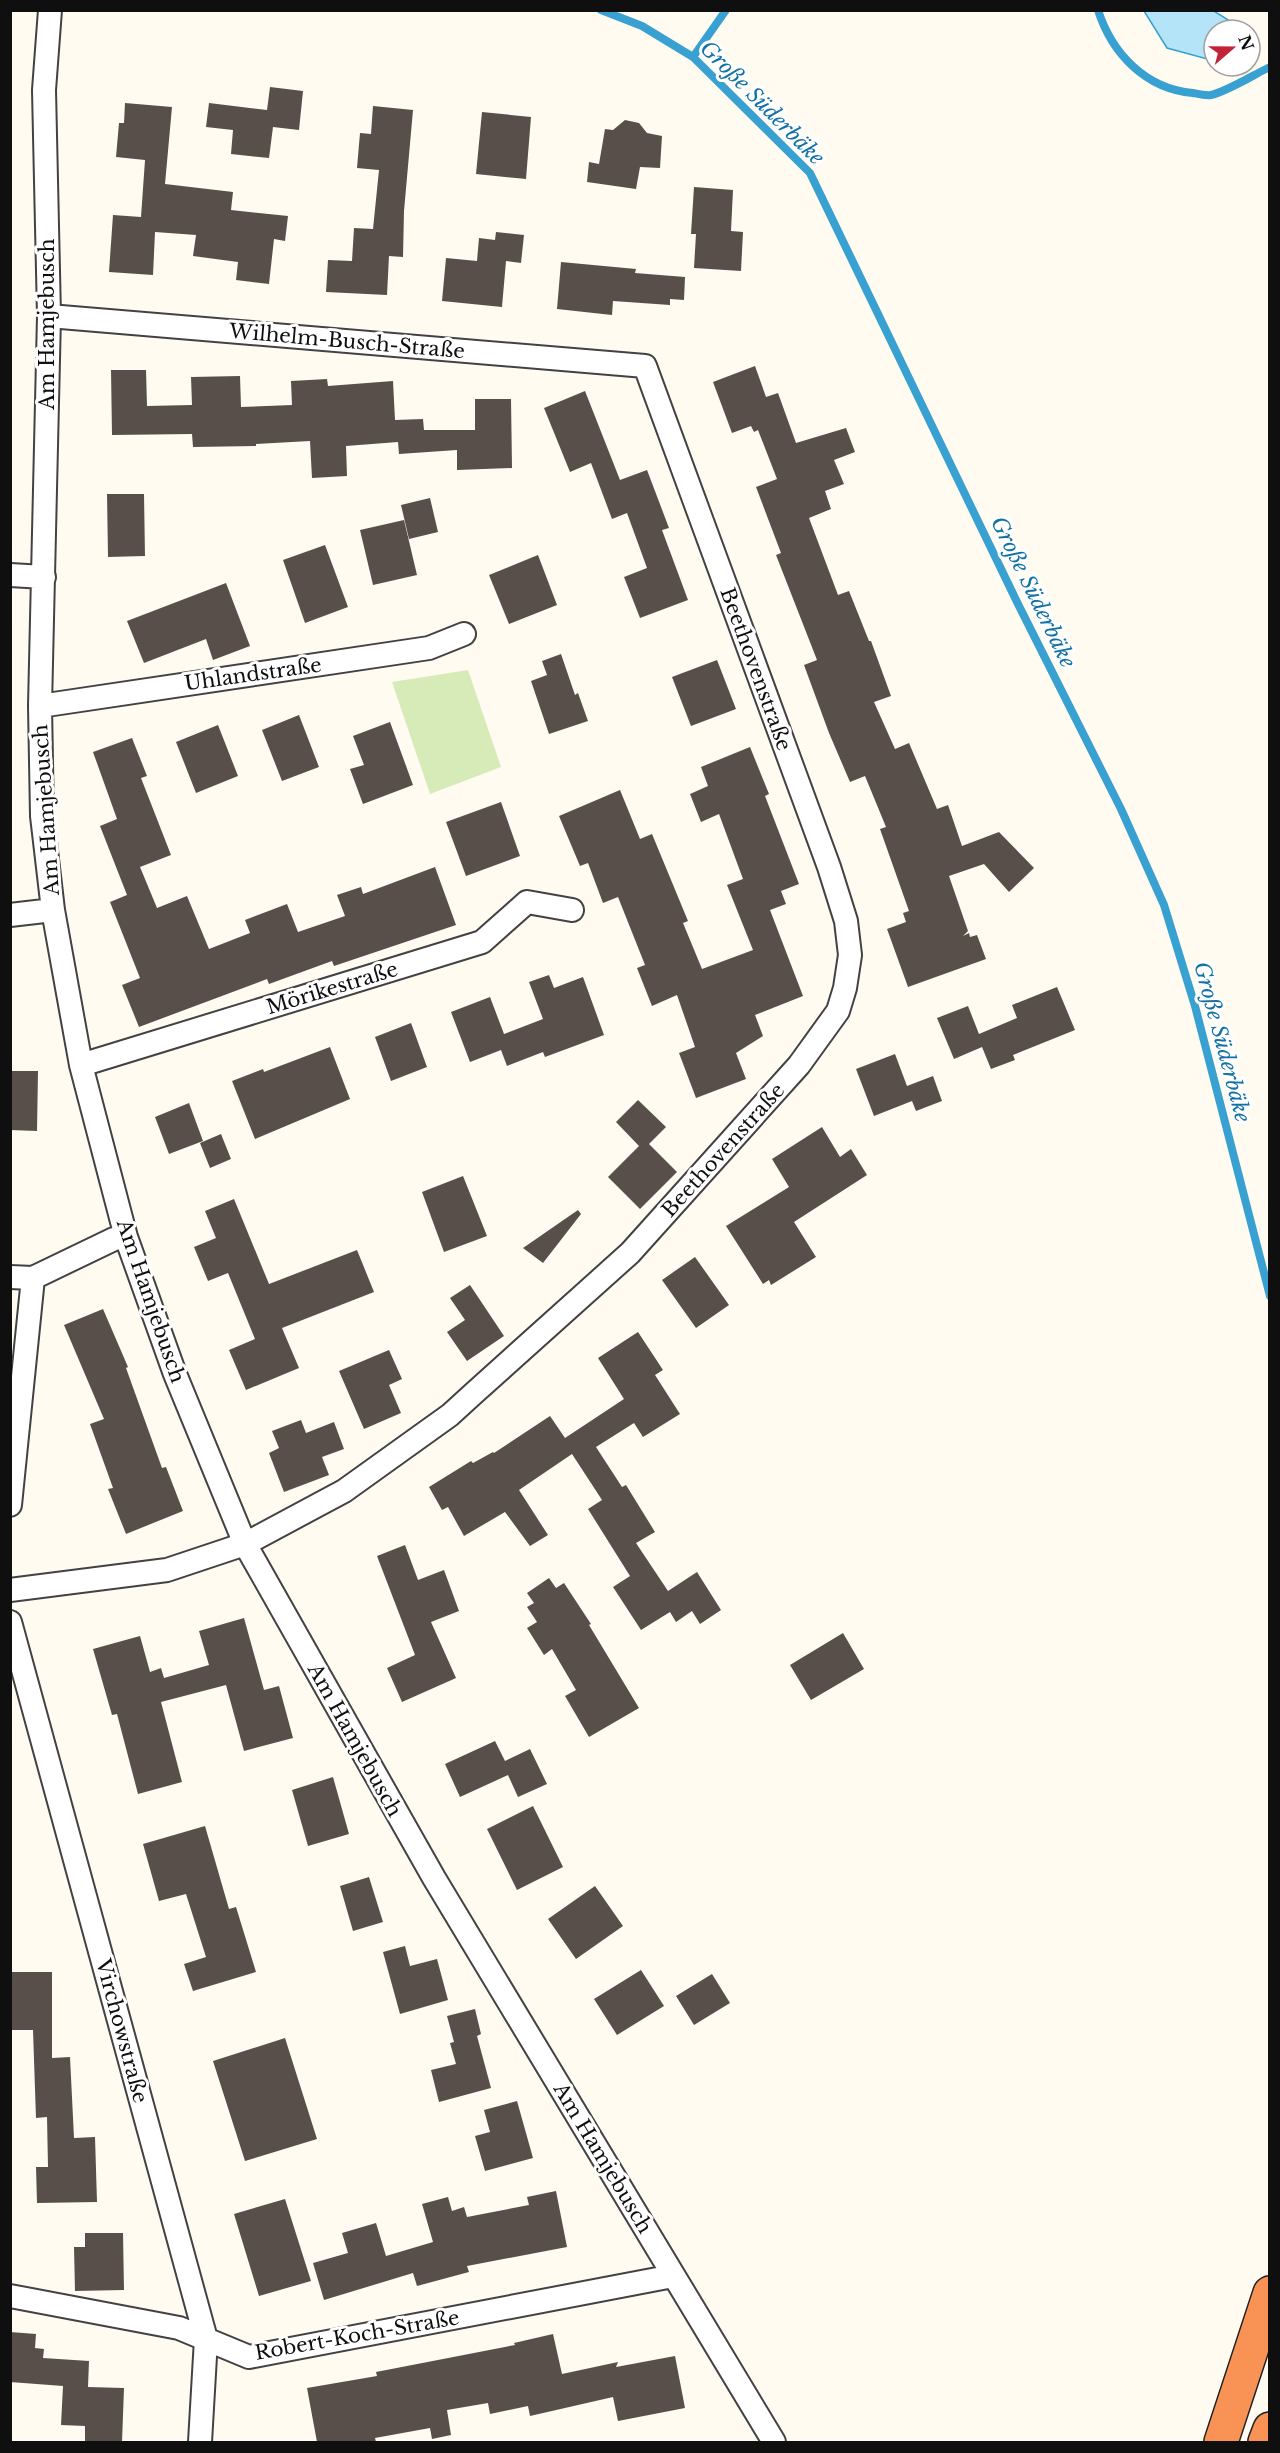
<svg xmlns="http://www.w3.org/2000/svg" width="1280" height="2453" viewBox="0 0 1280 2453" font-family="'Libre Baskerville',serif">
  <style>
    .green { fill: #d7ebb9 }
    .water { fill: #b4e4f8; stroke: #38a1d1; stroke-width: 1.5 }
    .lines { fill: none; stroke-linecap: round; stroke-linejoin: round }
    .stream { stroke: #38a1d1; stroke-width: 8 }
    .building { fill: #584f4b }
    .street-casing { stroke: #424242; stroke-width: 26 }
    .highway-casing { stroke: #202020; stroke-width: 36 }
    .street { stroke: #fff; stroke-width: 22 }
    .highway { stroke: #f89255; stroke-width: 33 }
    .labels { text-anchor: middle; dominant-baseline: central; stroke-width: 6; stroke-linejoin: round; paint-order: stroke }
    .street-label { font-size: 20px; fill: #0f0f0f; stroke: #fff }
    .water-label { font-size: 21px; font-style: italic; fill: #1372a5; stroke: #fff }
  </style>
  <rect width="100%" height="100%" fill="#fffbf1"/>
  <path class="green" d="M 468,670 L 501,767 L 430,794 L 392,682 Z"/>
  <path class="water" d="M 1144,11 L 1214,11 L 1244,30 L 1214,30 L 1214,58 L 1211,60 L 1167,48 Z"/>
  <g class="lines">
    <path class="stream" d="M 601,10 L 642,26 L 693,57 L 810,173 L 1017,602 L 1121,809 L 1164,905 L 1195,1006 L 1270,1296
      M 1098,10 C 1112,54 1146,89 1193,93 C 1198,94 1206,96 1211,95 C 1226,92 1255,74 1270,67
      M 693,57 L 726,10"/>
  </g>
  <path class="building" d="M 270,87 L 303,91 L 299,130 L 273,127 L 269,158 L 231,154 L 233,130 L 206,127 L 209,103 L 267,110 Z
    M 125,103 L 172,107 L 165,184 L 233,192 L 231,210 L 288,216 L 285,241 L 274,239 L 269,284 L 236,280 L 238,262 L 193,256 L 196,235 L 155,232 L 153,275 L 109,272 L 113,215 L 141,217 L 145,160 L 116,157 L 119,123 L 124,123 Z
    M 373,106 L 413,110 L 404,211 L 403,257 L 389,256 L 387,295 L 326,292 L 328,260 L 352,261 L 354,228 L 373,229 L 379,170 L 357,168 L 360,133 L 371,134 Z
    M 482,112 L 531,117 L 526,179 L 476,174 Z
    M 625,120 L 639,123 L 647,133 L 662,136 L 660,168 L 640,167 L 636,189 L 587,182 L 589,162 L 599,164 L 605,129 L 613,130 Z
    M 694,187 L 733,190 L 731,231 L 743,232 L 741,271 L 694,268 L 696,234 L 691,234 Z
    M 496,232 L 524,235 L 521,263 L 506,261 L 502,307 L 442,301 L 446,258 L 477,261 L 479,238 L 495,240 Z
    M 561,262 L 636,269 L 635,273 L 685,277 L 684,300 L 670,299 L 670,305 L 613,301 L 612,315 L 557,309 Z
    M 755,366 L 766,397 L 778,393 L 796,443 L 846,428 L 855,452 L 834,460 L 844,484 L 825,491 L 831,509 L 809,518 L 838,595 L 849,591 L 869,641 L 871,641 L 891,696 L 874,702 L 895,749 L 909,743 L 937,809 L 948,805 L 962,846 L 999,832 L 1034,868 L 1009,892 L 984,864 L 949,876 L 968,931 L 963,936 L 969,933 L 970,937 L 977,935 L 986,959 L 908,987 L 887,929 L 906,922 L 903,913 L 909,911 L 880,829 L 886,827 L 865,776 L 850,782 L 829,733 L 804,665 L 817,660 L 776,555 L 781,553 L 756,487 L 777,479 L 758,430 L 754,432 L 751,426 L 732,433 L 713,382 Z
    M 111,370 L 146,370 L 147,406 L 192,405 L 191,377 L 240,376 L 241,407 L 292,405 L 291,381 L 327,379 L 328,386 L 393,381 L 395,420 L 423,419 L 424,430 L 475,430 L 475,399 L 511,399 L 512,468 L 457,470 L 457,450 L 399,454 L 398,442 L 346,446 L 347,476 L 312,478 L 310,441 L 256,444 L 256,446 L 193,447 L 192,434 L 112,435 Z
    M 585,391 L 620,480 L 647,470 L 669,528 L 662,530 L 688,600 L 640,618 L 624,577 L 647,568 L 627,513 L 612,519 L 591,463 L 570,472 L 544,408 Z
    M 107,494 L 144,494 L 145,556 L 108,557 Z
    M 430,498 L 438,532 L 409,539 L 401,505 Z
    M 404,520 L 417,575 L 373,585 L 360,530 Z
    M 325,545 L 348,607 L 305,623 L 283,560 Z
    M 538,555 L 557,605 L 509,624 L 489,575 Z
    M 226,583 L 250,646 L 213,660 L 206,639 L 144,663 L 127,621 Z
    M 561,654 L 575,695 L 578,693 L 588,721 L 549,734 L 531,681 L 547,675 L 542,661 Z
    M 717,660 L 736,709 L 691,726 L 672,677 Z
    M 299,715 L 319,767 L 282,781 L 262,730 Z
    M 390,722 L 413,785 L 363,804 L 350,769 L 364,765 L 353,736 Z
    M 218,725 L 238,776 L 196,793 L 176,742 Z
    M 132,738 L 147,776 L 141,778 L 171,855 L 140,867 L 157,908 L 187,896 L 209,949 L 250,933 L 245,920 L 287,904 L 298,932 L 345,916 L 337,895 L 361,887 L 363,894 L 435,867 L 456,925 L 334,966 L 332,961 L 269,984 L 267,979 L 139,1027 L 122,985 L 140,978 L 110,902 L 127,895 L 100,826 L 117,819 L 93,752 Z
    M 750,747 L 769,794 L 765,796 L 799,884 L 781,891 L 786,904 L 770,910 L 803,996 L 755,1015 L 763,1036 L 736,1053 L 746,1079 L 696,1098 L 679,1053 L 695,1047 L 677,995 L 652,1006 L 637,968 L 645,965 L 618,897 L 603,903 L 588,863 L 580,866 L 559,816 L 620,790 L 640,839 L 652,834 L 688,921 L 683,923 L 702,969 L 753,950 L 727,885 L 743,879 L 719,814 L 701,822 L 690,794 L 708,786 L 701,767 Z
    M 501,802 L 520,856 L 466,876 L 446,822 Z
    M 549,975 L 554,988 L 583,977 L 604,1035 L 545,1057 L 543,1052 L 507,1066 L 501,1050 L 470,1062 L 451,1012 L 490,997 L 504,1034 L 543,1019 L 529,982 Z
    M 1057,987 L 1075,1030 L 1013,1055 L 1015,1060 L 991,1069 L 982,1047 L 954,1059 L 937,1018 L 968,1006 L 979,1034 L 1017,1018 L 1012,1005 Z
    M 411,1023 L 427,1067 L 391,1081 L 375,1037 Z
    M 330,1047 L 350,1099 L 255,1139 L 232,1081 L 263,1069 L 264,1072 Z
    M 895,1054 L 907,1086 L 933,1076 L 942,1101 L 916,1111 L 912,1101 L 874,1116 L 856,1069 Z
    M 10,1071 L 38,1071 L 37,1131 L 10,1130 Z
    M 638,1100 L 666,1127 L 649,1144 L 677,1172 L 640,1209 L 608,1177 L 639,1146 L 616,1122 Z
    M 189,1103 L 203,1141 L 169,1154 L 155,1117 Z
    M 822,1127 L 840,1157 L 851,1149 L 867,1175 L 794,1222 L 816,1257 L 771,1285 L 769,1280 L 763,1284 L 726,1226 L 789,1187 L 772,1159 Z
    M 221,1134 L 231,1159 L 210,1168 L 200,1143 Z
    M 463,1176 L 487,1236 L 444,1252 L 422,1192 Z
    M 234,1199 L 269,1284 L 357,1250 L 374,1292 L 282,1328 L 299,1368 L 246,1390 L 229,1350 L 255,1339 L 228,1273 L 208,1281 L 194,1247 L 216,1238 L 205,1211 Z
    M 578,1210 L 581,1214 L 543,1263 L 523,1248 Z
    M 695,1257 L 729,1305 L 696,1328 L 662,1280 Z
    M 470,1285 L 504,1336 L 467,1361 L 447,1332 L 465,1320 L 450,1298 Z
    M 103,1309 L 128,1367 L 126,1368 L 162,1468 L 166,1467 L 183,1511 L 126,1534 L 108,1489 L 113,1488 L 90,1424 L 104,1419 L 64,1325 Z
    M 638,1332 L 663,1370 L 655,1375 L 680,1414 L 643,1437 L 634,1423 L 596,1447 L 622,1487 L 626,1485 L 655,1532 L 636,1543 L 668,1591 L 697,1572 L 721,1610 L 700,1624 L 692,1611 L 676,1622 L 670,1612 L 641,1630 L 613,1587 L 630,1576 L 588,1509 L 602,1500 L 572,1454 L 519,1490 L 548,1535 L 530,1546 L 505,1512 L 464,1536 L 448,1507 L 442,1510 L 429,1487 L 471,1461 L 473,1463 L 493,1452 L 494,1453 L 550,1416 L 565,1438 L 624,1399 L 598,1358 Z
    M 389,1350 L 402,1379 L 389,1385 L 401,1413 L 364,1429 L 339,1371 Z
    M 301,1420 L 306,1433 L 334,1422 L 344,1449 L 322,1457 L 329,1475 L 284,1492 L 269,1453 L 279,1448 L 272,1431 Z
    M 405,1545 L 418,1580 L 444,1570 L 459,1611 L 431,1622 L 456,1678 L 402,1702 L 387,1668 L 415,1655 L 377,1556 Z
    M 549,1578 L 556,1588 L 564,1583 L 591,1624 L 589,1625 L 639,1708 L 589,1737 L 565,1696 L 576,1690 L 552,1649 L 544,1655 L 527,1628 L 537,1622 L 527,1607 L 534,1603 L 527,1593 Z
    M 244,1618 L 264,1690 L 279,1686 L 293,1738 L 244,1751 L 226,1685 L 161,1702 L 182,1782 L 138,1794 L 117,1714 L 112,1715 L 93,1649 L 140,1636 L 150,1672 L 161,1668 L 164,1678 L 209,1665 L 199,1631 Z
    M 843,1633 L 864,1669 L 811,1700 L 790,1665 Z
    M 495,1741 L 505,1761 L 530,1749 L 547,1784 L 518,1797 L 508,1775 L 460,1797 L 445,1764 Z
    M 333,1777 L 349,1834 L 308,1846 L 292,1790 Z
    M 533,1806 L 563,1867 L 517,1890 L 487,1829 Z
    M 205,1826 L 229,1909 L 236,1907 L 256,1972 L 193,1991 L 184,1964 L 206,1957 L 186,1894 L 159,1901 L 143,1844 Z
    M 369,1877 L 383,1922 L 353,1931 L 340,1886 Z
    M 595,1886 L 623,1926 L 576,1959 L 548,1919 Z
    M 405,1946 L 410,1966 L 437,1959 L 448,2000 L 400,2014 L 383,1952 Z
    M 641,1970 L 664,2006 L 617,2035 L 594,1999 Z
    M 10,1972 L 52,1972 L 52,2058 L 70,2057 L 74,2138 L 95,2137 L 97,2202 L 37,2203 L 36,2167 L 48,2167 L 47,2117 L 36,2118 L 33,2030 L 10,2030 Z
    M 712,1974 L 730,2003 L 694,2025 L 676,1996 Z
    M 475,2009 L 481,2034 L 477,2036 L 491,2088 L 439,2102 L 431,2070 L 456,2064 L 450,2043 L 454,2042 L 447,2016 Z
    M 285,2038 L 317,2139 L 245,2161 L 213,2061 Z
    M 517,2101 L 533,2158 L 485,2171 L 475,2136 L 490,2132 L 484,2110 Z
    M 556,2191 L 567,2247 L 467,2266 L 469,2272 L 417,2286 L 413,2273 L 324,2300 L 313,2263 L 348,2253 L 342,2233 L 376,2223 L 386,2256 L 433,2242 L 422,2204 L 448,2197 L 452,2211 L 464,2207 L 467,2217 L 529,2205 L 527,2197 Z
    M 285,2199 L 311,2281 L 259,2296 L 234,2214 Z
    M 85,2233 L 123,2233 L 124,2290 L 75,2291 L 74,2247 L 85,2247 Z
    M 10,2332 L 36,2334 L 35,2348 L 44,2349 L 43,2358 L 89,2361 L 88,2387 L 124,2388 L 122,2442 L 85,2442 L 85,2426 L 61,2425 L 63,2386 L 10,2382 Z
    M 553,2334 L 562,2374 L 618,2362 L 616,2367 L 675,2356 L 685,2408 L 618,2421 L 613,2397 L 530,2416 L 528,2406 L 490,2414 L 488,2403 L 447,2410 L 451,2435 L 432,2439 L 430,2428 L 375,2438 L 376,2442 L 317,2442 L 307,2388 L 377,2376 L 376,2372 L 515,2345 L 514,2343 Z"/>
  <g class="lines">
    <defs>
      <path id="street" d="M 50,10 L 44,90 L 49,316 L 40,706 L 42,816 L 53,910 L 81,1065 L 126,1237 L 175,1374 L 245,1544 L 434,1878 L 774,2442
        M 10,575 L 44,577
        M 40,706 L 429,648 L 464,634
        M 10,915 L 53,910
        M 81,1065 L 482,942 L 527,902 L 572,910
        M 10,1277 L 33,1278 L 114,1239 L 126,1237
        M 10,1505 L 33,1278
        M 10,1590 L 167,1570 L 245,1544 L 344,1491 L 450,1415 L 473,1394 L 630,1253 L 799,1065 L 838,1011 L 845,988 L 850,955 L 846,921 L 829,867 L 645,366 L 49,316
        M 10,1622 L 206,2339 L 200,2442
        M 10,2296 L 179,2328 L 249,2357 L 673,2276"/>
      <path id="highway" d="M 1221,2442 L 1270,2293
        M 1265,2442 L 1270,2429"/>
    </defs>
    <use href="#street" class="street-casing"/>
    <use href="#highway" class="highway-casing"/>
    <use href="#street" class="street"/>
    <use href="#highway" class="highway"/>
  </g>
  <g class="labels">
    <g class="street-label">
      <text transform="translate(47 324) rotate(-90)">Am Hamjebusch</text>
      <text transform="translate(347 341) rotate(5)">Wilhelm-Busch-Straße</text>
      <text transform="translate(756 669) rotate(70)">Beethovenstraße</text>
      <text transform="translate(253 674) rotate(-8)">Uhlandstraße</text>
      <text transform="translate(46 810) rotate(-94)">Am Hamjebusch</text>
      <text transform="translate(332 988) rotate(-17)">Mörikestraße</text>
      <text transform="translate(723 1150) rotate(-48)">Beethovenstraße</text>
      <text transform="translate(151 1301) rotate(71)">Am Hamjebusch</text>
      <text transform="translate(355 1740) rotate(61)">Am Hamjebusch</text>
      <text transform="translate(122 2031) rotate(75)">Virchowstraße</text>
      <text transform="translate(603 2158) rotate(59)">Am Hamjebusch</text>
      <text transform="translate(357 2335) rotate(-10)">Robert-Koch-Straße</text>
    </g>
    <g class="water-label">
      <text transform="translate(762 103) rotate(45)">Große Süderbäke</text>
      <text transform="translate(1033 592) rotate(64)">Große Süderbäke</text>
      <text transform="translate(1222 1042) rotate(75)">Große Süderbäke</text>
    </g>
  </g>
  <rect width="1280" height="2453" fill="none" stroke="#0f0f0f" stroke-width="24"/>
  <g transform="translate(1232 48) rotate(70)"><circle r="28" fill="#ffffff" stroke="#9f9f9f" stroke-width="1.5"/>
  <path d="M0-4.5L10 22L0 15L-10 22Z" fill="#c42237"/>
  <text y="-9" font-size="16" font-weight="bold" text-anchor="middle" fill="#0f0f0f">N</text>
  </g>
</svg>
